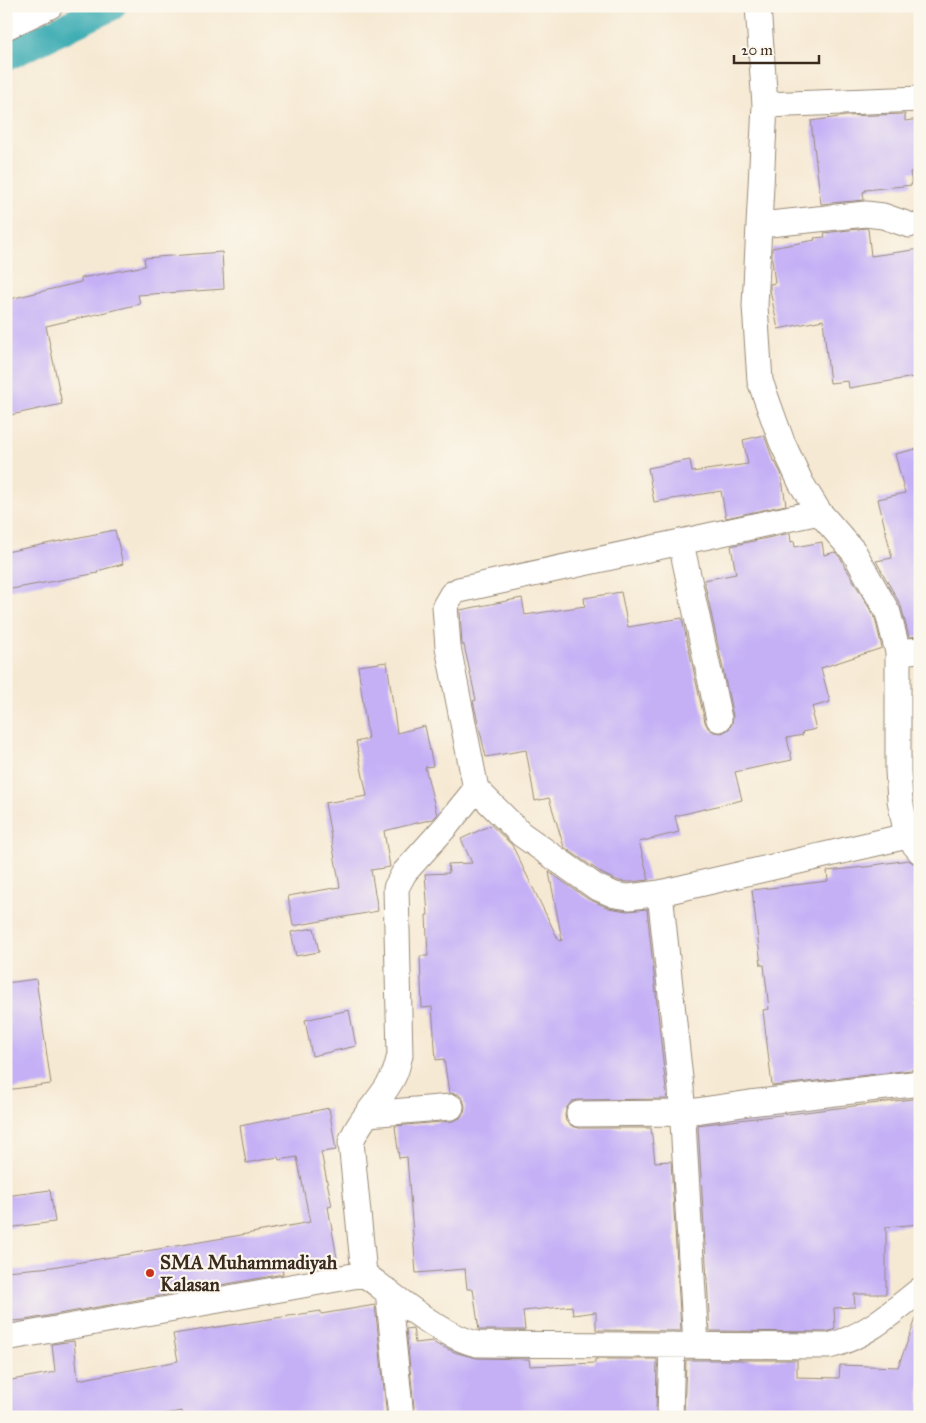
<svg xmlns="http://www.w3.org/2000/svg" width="926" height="1423" viewBox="0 0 926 1423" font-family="'IM FELL Great Primer',serif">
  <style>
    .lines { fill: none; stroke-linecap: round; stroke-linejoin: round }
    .canal { stroke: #3aacb3; stroke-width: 30 }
    .building { fill: #c5b0f6 }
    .street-casing { stroke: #988a78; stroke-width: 27 }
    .street { stroke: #fff; stroke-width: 25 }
    .poi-dot { fill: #c8321e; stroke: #fbf7ec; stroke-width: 2 }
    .labels { text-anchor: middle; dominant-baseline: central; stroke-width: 4.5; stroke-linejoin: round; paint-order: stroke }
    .poi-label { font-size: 19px; font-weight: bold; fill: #3b2a1e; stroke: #fbf7ec; text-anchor: start }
  </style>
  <rect width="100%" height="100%" fill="#fbf7ec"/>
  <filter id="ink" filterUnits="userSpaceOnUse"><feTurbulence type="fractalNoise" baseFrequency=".02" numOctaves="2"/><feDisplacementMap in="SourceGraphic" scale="10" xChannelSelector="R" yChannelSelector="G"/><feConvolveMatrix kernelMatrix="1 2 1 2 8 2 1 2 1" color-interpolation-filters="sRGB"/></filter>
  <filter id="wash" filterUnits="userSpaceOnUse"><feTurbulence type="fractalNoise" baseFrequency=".0096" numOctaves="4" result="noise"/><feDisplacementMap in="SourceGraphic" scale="20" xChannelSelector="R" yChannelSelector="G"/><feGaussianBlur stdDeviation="1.12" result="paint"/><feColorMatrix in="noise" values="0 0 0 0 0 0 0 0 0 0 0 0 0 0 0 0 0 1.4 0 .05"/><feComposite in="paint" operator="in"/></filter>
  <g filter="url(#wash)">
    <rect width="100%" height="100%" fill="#f6e9d3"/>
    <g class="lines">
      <path class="canal" d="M 6,56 L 111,6"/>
    </g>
    <g id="blocks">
      <path class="building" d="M 905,114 L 905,121 L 920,119 L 920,171 L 910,172 L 912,185 L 865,190 L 865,192 L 863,192 L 864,200 L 821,204 L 811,121 L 846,116 Z
        M 866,228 L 868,229 L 871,256 L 920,249 L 920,376 L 849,388 L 848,381 L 830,383 L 823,320 L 778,329 L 770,290 L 770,284 L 775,283 L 772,260 L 772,248 L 815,240 L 814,238 L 825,237 L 824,233 Z
        M 222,252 L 224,289 L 138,295 L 140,304 L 46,326 L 62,404 L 6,416 L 6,300 L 81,282 L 81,278 L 145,266 L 144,258 Z
        M 764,435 L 773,460 L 774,460 L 781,473 L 786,505 L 726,518 L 721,491 L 654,502 L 648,468 L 690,460 L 692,472 L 748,464 L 743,440 Z
        M 920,448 L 920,636 L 909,637 L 901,606 L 876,561 L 892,558 L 878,499 L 905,493 L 895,454 Z
        M 115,530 L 123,564 L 97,571 L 98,573 L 6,590 L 6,552 Z
        M 790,533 L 791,542 L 794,541 L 795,547 L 822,542 L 824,555 L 835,552 L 842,560 L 845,568 L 846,568 L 875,618 L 882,648 L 821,668 L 830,702 L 812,707 L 814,714 L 812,715 L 816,729 L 802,732 L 803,735 L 787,738 L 792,760 L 735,772 L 742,800 L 675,816 L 679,832 L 639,842 L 649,880 L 629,882 L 619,881 L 603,874 L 564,847 L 549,798 L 535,801 L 526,750 L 486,757 L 473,701 L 476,700 L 464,645 L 462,645 L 460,610 L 522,598 L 525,615 L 585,606 L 584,598 L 621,592 L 628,627 L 682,618 L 705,722 L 708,728 L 714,732 L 722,733 L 729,729 L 732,724 L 733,716 L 704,580 L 736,574 L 731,546 Z
        M 387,662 L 397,733 L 425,726 L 433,766 L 425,767 L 437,815 L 433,819 L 384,831 L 390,867 L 371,870 L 378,911 L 293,926 L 288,896 L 340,887 L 325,803 L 367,796 L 356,742 L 368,739 L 358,666 Z
        M 491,825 L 512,845 L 559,941 L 562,940 L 549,872 L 588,899 L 609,908 L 627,911 L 647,909 L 667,1099 L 578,1100 L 572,1101 L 567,1107 L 565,1115 L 566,1121 L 572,1126 L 579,1128 L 651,1128 L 655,1162 L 671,1161 L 681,1331 L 596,1330 L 596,1312 L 573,1315 L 572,1306 L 523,1311 L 525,1330 L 479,1330 L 473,1289 L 467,1289 L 465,1269 L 416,1273 L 407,1157 L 399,1158 L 395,1126 L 453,1121 L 460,1118 L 464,1113 L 465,1106 L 463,1099 L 458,1094 L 449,1093 L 444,1059 L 436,1060 L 432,1007 L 422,1008 L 420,956 L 428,956 L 426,915 L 428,915 L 425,874 L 449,873 L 448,864 L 472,863 L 461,839 Z
        M 908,860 L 915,864 L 920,865 L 920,997 L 913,998 L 920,1039 L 920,1069 L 772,1086 L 763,1010 L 769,1009 L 764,965 L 761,965 L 752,890 L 828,881 L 827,871 L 874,866 L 874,865 Z
        M 314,928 L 319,952 L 296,956 L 291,932 Z
        M 36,979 L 51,1084 L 6,1090 L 6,983 Z
        M 349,1010 L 356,1046 L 312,1056 L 305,1020 Z
        M 920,1098 L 920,1224 L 886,1227 L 886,1294 L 854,1294 L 855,1307 L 834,1308 L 835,1329 L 827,1332 L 710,1331 L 698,1125 Z
        M 329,1108 L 336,1150 L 321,1152 L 332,1206 L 328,1207 L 337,1258 L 282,1268 L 283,1274 L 25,1320 L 11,1321 L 6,1294 L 6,1271 L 52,1267 L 241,1235 L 310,1222 L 297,1157 L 279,1160 L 278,1157 L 246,1163 L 240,1126 Z
        M 50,1190 L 55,1222 L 6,1228 L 6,1196 Z
        M 375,1305 L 387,1417 L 183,1417 L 182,1411 L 150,1417 L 6,1417 L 6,1381 L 55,1372 L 52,1344 L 74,1341 L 78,1380 L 178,1361 L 173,1334 L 321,1311 L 321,1314 Z
        M 917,1316 L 920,1316 L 920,1417 L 684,1417 L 686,1360 L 797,1360 L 797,1377 L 839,1378 L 840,1365 L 898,1367 Z
        M 413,1328 L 415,1343 L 433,1341 L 436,1344 L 457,1353 L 477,1358 L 529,1359 L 530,1366 L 595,1363 L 595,1359 L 657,1359 L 656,1417 L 415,1417 L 406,1329 Z"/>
    </g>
  </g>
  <g filter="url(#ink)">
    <use href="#blocks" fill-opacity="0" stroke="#988a78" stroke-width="1"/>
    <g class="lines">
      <defs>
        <path id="street" d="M 758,6 L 765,105 L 755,306 L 760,381 L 782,442 L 801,483 L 819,512 L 854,552 L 888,613 L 898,652 L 898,771 L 900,800 L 907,836 L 920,851
          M 6,27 L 50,6
          M 765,105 L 920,99
          M 760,225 L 866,214 L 883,216 L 909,225
          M 819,512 L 459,590 L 452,594 L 445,606 L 448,647 L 476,789 L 521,834 L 596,887 L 615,895 L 629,897 L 660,893 L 907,836
          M 681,543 L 719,719
          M 898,652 L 920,650
          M 660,893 L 681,1088 L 696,1345
          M 368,1114 L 451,1107
          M 579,1114 L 682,1113 L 750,1103 L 920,1083
          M 364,1274 L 351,1142 C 360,1117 383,1099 394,1075 C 397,1069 398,1062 400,1055 L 396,888 L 404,873 L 447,825 L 476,789
          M 388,1291 L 401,1417
          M 6,1338 L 364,1274 C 394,1296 441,1336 477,1344 L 829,1346 C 865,1337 891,1313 920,1290
          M 670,1417 L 672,1345"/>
      </defs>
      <use href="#street" class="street-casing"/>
      <use href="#street" class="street"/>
    </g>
  </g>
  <circle class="poi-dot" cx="150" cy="1273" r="5"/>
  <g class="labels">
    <g class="poi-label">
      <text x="160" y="1262">SMA Muhammadiyah<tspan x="160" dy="22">Kalasan</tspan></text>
    </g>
  </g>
  <rect width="926" height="1423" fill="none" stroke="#fbf7ec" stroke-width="25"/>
  <path d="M734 55v8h85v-8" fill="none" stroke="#3b2a1e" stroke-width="2.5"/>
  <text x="741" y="55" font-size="15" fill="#3b2a1e" stroke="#fbf7ec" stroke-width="4" paint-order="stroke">20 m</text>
</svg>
